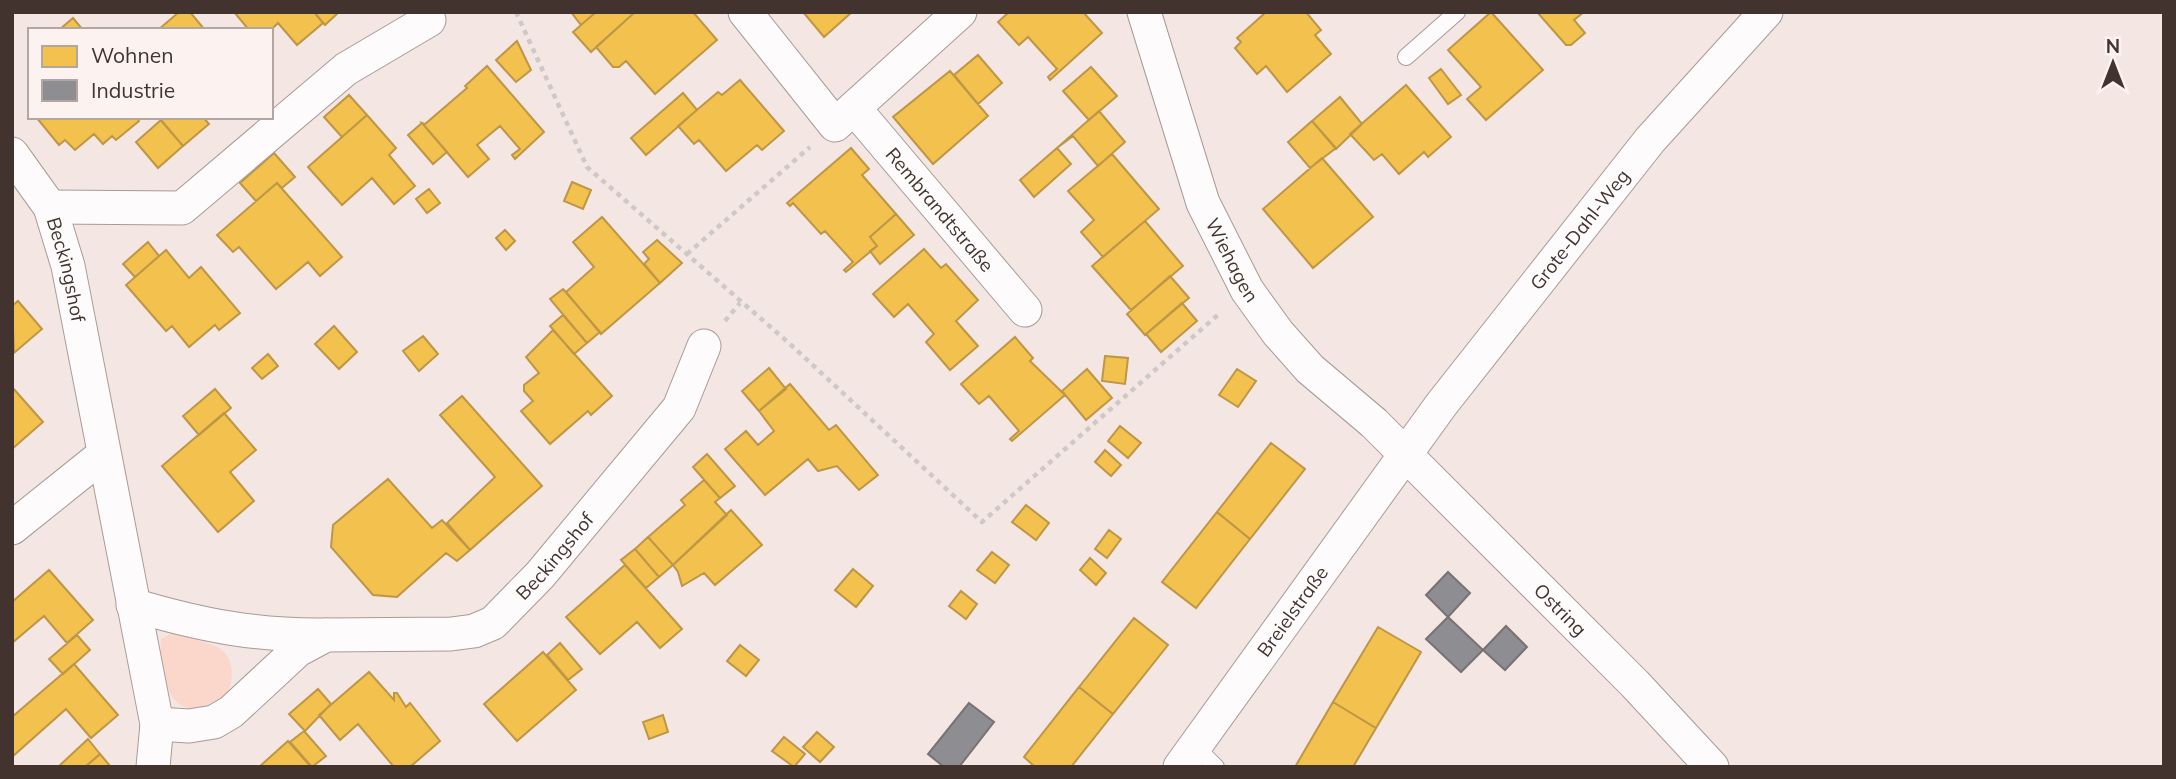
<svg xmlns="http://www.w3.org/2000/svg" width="2176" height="779" viewBox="0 0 2176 779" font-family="Mulish,sans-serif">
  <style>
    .green { fill: #fad6cb }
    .homes { fill: #f2c14e; stroke: #be9645; stroke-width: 2 }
    .industry { fill: #8d8d92; stroke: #777274; stroke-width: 2 }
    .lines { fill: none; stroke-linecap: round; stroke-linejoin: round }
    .service-casing { stroke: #a89b97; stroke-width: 18 }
    .minor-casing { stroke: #a89b97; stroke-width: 35 }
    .path { stroke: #cec8c7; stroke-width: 4.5; stroke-dasharray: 5 5; stroke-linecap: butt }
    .service { stroke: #fdfbfb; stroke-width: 16 }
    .minor { stroke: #fdfbfb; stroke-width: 33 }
    .labels { text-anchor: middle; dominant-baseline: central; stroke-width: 7; stroke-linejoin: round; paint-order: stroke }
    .street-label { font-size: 19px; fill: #43332f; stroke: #fcf3f1 }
  </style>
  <rect width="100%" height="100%" fill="#f4e6e2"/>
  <path class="green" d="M 172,633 C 186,638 206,641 219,648 C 237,659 235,689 220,702 C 215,706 206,708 200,711 C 194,709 184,708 179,704 C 163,690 159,658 161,639 Z"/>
  <path class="homes" d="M 179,12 L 190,12 L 205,30 L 158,30 Z
    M 234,12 L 314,12 L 323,23 L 297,45 L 278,23 L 271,30 L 249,30 Z
    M 314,12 L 339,12 L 325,25 Z
    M 571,12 L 596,12 L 581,25 Z
    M 596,12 L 635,12 L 591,52 L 573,32 Z
    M 635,12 L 693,12 L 717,40 L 655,94 L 626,61 L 619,67 L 613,67 L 596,47 Z
    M 803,12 L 852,12 L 824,37 Z
    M 1009,12 L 1083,12 L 1102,33 L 1050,80 L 1048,77 L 1057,69 L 1028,37 L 1019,45 L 998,22 Z
    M 1266,12 L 1306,12 L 1321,30 L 1315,35 L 1331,54 L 1287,92 L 1266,66 L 1257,74 L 1235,48 L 1241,42 L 1237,38 Z
    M 1491,12 L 1543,70 L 1486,120 L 1467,99 L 1481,87 L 1448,50 Z
    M 1537,12 L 1584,12 L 1574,20 L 1585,33 L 1571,45 L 1566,45 Z
    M 73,18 L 83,30 L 59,30 Z
    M 517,41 L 531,70 L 516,82 L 496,60 Z
    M 978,55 L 1002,83 L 978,104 L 954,75 Z
    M 487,66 L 544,132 L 515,159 L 512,155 L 520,149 L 500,126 L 477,145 L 489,159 L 468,177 L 422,123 L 425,124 L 467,88 L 465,86 Z
    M 1091,67 L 1117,96 L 1089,120 L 1063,91 Z
    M 1441,69 L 1461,95 L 1448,104 L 1429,78 Z
    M 950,71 L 988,116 L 933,164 L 893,117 Z
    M 740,80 L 784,131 L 762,150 L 757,145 L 726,171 L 699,140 L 694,144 L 678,126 L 718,92 L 722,95 Z
    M 1406,85 L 1451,137 L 1428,157 L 1424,152 L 1399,174 L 1382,154 L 1374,160 L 1350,134 Z
    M 683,93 L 697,110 L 646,155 L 631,138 Z
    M 349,95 L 367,115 L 342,137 L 324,117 Z
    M 1340,97 L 1362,124 L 1336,149 L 1312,121 Z
    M 1099,111 L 1125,142 L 1098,166 L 1073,136 L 1057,148 Z
    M 367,115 L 396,148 L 389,155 L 415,186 L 394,204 L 372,178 L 342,205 L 308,167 Z
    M 36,117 L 136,117 L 139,121 L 116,140 L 112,136 L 103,144 L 94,134 L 75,150 L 65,140 L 59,145 Z
    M 158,117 L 203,117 L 209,124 L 183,146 Z
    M 161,120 L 183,146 L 158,168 L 136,142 Z
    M 1312,121 L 1336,148 L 1310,168 L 1288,142 Z
    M 422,123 L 447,152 L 433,164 L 408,135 Z
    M 851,148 L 869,169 L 862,175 L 896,214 L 870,237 L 877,246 L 846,272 L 844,270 L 853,262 L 825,231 L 821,234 L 793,203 L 790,206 L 787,203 Z
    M 1057,148 L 1071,164 L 1034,197 L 1020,180 Z
    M 274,153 L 295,177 L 282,188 L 277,183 L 256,201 L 240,183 Z
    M 1112,154 L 1159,209 L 1103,257 L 1081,232 L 1094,220 L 1068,191 Z
    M 1322,158 L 1373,217 L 1313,268 L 1263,209 Z
    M 572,182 L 591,190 L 583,209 L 564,201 Z
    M 277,183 L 342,257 L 320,276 L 308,262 L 276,289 L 239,247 L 233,252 L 217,235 Z
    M 429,189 L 440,203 L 427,213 L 416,199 Z
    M 896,214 L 914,235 L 880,264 L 870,251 L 877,246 L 870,237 Z
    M 602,217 L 660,283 L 601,334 L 566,292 L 594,267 L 573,242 Z
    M 1145,221 L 1183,266 L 1131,310 L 1092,266 Z
    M 505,230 L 515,241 L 506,250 L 496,238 Z
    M 657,240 L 682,263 L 660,283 L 644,264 L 649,259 L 643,252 Z
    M 148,242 L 159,256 L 135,277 L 123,264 Z
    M 924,249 L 941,268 L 946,264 L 978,300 L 956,321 L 978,346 L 950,370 L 926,342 L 934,334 L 908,304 L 894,317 L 873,294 Z
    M 166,250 L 189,278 L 201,267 L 240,313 L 219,330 L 215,325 L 189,347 L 172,326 L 166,331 L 126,285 Z
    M 1170,276 L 1189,298 L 1145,335 L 1127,314 Z
    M 563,289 L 600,332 L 587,343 L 550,299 Z
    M 18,301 L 42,329 L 14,353 L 12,306 Z
    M 1182,303 L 1197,321 L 1161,352 L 1146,334 Z
    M 563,315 L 587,343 L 574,354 L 550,326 Z
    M 334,326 L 357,352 L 339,369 L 315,344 Z
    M 553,330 L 612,396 L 591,415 L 588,411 L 550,444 L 521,411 L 533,401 L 524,391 L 524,385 L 539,373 L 526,357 Z
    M 423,336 L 438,354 L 419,371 L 403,351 Z
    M 1015,337 L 1033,358 L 1030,361 L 1065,395 L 1012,441 L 1010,439 L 1019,431 L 989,396 L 979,404 L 961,384 Z
    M 268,354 L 278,366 L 262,379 L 252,368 Z
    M 1105,356 L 1128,358 L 1125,384 L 1102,381 Z
    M 769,368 L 786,389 L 759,411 L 742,391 Z
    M 1087,369 L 1112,398 L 1086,420 L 1062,391 Z
    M 1237,369 L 1256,381 L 1238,407 L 1219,395 Z
    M 790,384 L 829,430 L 836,425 L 878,475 L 859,490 L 837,466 L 818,471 L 808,459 L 765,495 L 725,449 L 746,431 L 758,445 L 774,431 L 759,411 Z
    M 12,387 L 43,422 L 12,449 Z
    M 215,389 L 231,408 L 199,435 L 183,416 Z
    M 462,396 L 542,486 L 470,550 L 447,523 L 495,477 L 440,415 Z
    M 224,413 L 256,450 L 230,472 L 254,501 L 218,532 L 162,466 Z
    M 1120,426 L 1141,443 L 1128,458 L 1108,441 Z
    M 1271,443 L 1305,469 L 1250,539 L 1217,512 Z
    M 1105,450 L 1121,465 L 1111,476 L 1095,462 Z
    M 707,454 L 735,486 L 720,498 L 693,467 Z
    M 388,479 L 432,528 L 442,520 L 470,550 L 457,561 L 446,553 L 397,597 L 373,595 L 331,547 L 333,525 Z
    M 704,480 L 720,498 L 715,502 L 727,515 L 673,565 L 648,537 L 685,505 L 681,500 Z
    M 1026,505 L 1049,523 L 1036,540 L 1012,522 Z
    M 731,510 L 762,545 L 715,585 L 704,573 L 682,586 L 678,572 L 673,565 Z
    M 1217,512 L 1250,539 L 1196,608 L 1162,582 Z
    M 1109,530 L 1121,539 L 1107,558 L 1095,549 Z
    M 648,537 L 673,565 L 659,577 L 635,549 Z
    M 635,549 L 659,577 L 646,588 L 621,560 Z
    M 992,552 L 1009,565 L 995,583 L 977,570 Z
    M 1090,558 L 1106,573 L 1096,585 L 1080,570 Z
    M 625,565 L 682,629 L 660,648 L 637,622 L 600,654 L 566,617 Z
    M 853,569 L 873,586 L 856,607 L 835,590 Z
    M 49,570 L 93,620 L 67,643 L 44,616 L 12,643 L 12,602 Z
    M 961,591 L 977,604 L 966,619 L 949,606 Z
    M 1134,618 L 1168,645 L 1113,714 L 1079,687 Z
    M 1378,627 L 1421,652 L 1376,728 L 1333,702 Z
    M 77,635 L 90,650 L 63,674 L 49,659 Z
    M 560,643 L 582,669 L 568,680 L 547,655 Z
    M 740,645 L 759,660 L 746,676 L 727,661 Z
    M 543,652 L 576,690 L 517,741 L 484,704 Z
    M 74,664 L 118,715 L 91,738 L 66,709 L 12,757 L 12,717 Z
    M 369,672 L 394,700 L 394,693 L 397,693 L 406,707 L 410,703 L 440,741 L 410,767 L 394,767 L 358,724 L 340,740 L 319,715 Z
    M 1079,687 L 1113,714 L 1071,767 L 1035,767 L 1024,757 Z
    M 318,689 L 331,704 L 305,731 L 289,714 Z
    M 1333,702 L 1376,728 L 1353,767 L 1295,767 Z
    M 663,715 L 668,732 L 649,739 L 643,722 Z
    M 304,731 L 326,756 L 312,767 L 290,742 Z
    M 817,732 L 834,747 L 820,762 L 803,747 Z
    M 784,737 L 805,754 L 794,767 L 772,751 Z
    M 88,739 L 100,754 L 85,767 L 58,767 Z
    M 288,741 L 311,767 L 259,767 Z
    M 100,754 L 111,767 L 85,767 Z"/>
  <path class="industry" d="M 1448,572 L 1470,593 L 1448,617 L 1426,595 Z
    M 1448,617 L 1483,650 L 1461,672 L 1426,639 Z
    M 1506,626 L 1527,647 L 1505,670 L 1483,650 Z
    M 969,703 L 994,722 L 959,767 L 944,767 L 928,754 Z"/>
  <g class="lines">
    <defs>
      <path id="service" d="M 1406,57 L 1457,12
        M 1195,746 L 1216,767"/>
      <g id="minor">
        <path d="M 745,12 L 835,125 L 960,12"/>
        <path id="s1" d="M 1144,12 L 1203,203 L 1247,290 L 1278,333 L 1310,369 L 1374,423 L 1635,684 L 1712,767"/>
        <path id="s2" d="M 854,108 L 1025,310"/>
        <path id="s3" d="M 12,154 L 50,207 L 68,266 L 157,724 L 153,767"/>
        <path d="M 50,207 L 182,208 L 346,69 L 429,20"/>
        <path d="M 12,528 L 103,455"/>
        <path d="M 133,605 C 200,625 256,636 326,635"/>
        <path id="s4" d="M 157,724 L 189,726 L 214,722 L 231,712 L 298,650 L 326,635 L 451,634 L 474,631 L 493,623 L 540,575 L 679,408 L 704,346"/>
        <path id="s5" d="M 1180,767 L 1441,405 L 1650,140 L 1766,12"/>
      </g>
    </defs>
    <use href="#service" class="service-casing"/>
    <use href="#minor" class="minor-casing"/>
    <path class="path" d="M 516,12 L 587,167 L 790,344 L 982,522 L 1220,313
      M 687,254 L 810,147
      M 725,321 L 740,303"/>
    <use href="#service" class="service"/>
    <use href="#minor" class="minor"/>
  </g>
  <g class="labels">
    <g class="street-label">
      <text stroke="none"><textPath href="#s2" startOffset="133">Rembrandtstraße</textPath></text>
      <text stroke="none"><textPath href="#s5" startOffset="670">Grote-Dahl-Weg</textPath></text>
      <text stroke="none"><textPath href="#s1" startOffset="264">Wiehagen</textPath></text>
      <text stroke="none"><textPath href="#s3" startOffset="130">Beckingshof</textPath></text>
      <text stroke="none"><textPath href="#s4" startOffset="460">Beckingshof</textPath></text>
      <text stroke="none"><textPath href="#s1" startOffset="746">Ostring</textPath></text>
      <text stroke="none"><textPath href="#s5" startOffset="192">Breielstraße</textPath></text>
    </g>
  </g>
  <rect width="2176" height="779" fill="none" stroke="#43332f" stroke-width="28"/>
  <rect x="28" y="28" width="245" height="91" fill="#fcf3f1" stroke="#b2a6a3" stroke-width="2"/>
  <rect x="42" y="46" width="35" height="21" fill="#f2c14e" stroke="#b2a6a3" stroke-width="2"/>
  <text x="91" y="63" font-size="21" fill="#43332f">Wohnen</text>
  <rect x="42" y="80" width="35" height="21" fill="#8d8d92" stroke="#b2a6a3" stroke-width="2"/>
  <text x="91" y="98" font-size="21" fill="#43332f">Industrie</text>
  <g transform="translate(2113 63)" stroke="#fcf3f1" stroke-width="5" paint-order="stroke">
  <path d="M0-5L12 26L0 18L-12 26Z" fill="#43332f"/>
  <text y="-10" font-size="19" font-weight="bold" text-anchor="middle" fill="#43332f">N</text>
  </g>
</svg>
